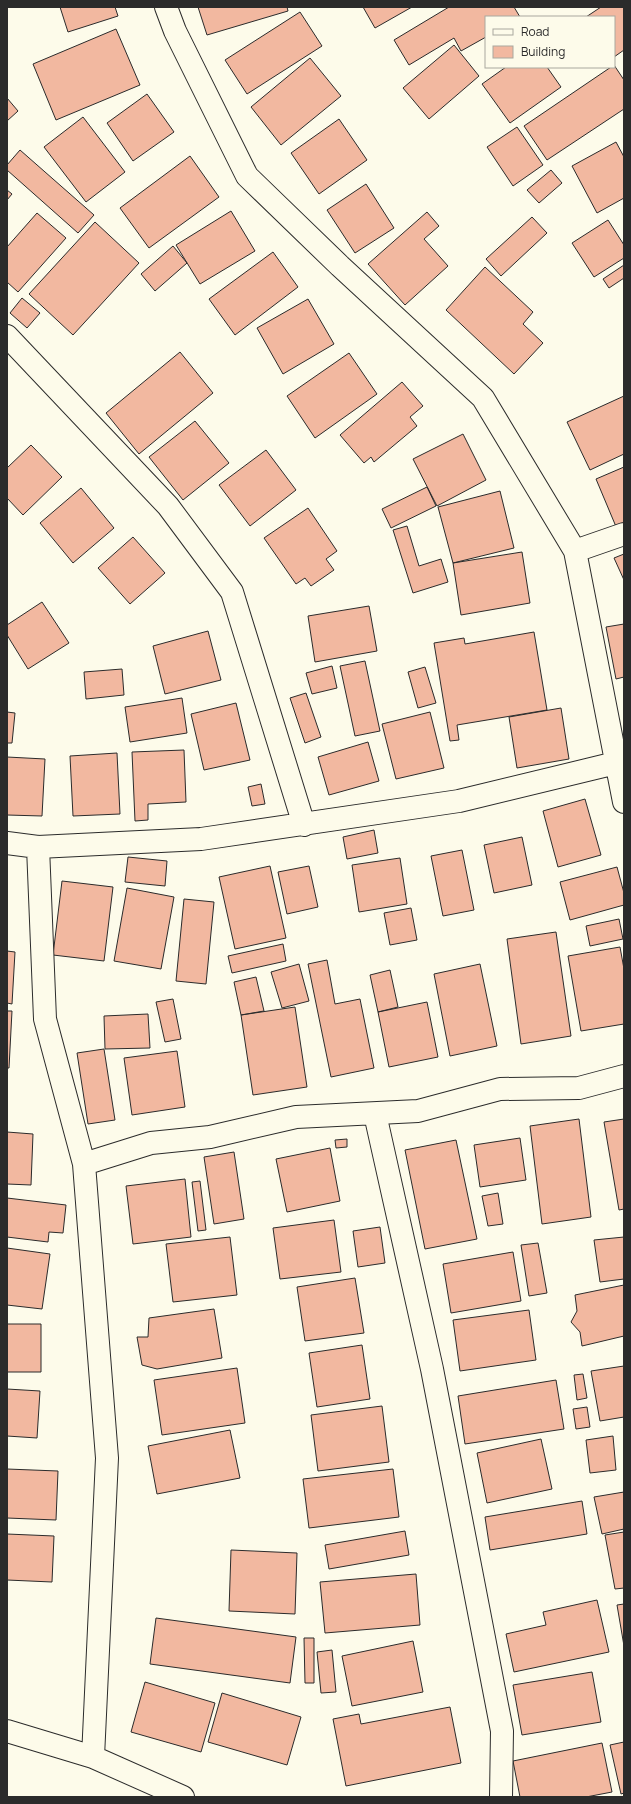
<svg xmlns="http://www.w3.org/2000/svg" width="631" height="1804" viewBox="0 0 631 1804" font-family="Manrope,sans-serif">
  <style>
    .building { fill: #f2b8a0; stroke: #2b2b2b }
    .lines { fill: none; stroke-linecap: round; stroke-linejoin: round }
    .minor-casing { stroke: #2b2b2b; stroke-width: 24 }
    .minor { stroke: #fdfbea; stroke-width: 22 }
  </style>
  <rect width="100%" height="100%" fill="#fdfbea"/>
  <path class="building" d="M 60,7 L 115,7 L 118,16 L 68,32 Z
    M 198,7 L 287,7 L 288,11 L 207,35 Z
    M 363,7 L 412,7 L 375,28 Z
    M 449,7 L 514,7 L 520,17 L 486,17 L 486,37 L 461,51 L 454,38 L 409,65 L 394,40 Z
    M 601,7 L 624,7 L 624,50 L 614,57 L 614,17 L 586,17 Z
    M 300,12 L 322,46 L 247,94 L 225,60 Z
    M 116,29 L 140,85 L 56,120 L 33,64 Z
    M 454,45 L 479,76 L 429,119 L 403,88 Z
    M 310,58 L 341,96 L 281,145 L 251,107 Z
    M 614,65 L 624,80 L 624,109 L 547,160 L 524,126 Z
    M 506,67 L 547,67 L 561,87 L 510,123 L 482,84 Z
    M 147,94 L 174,132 L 133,161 L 107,123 Z
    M 7,98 L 18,111 L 7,121 Z
    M 83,117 L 125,172 L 86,202 L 44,147 Z
    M 339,119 L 367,160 L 319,194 L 291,153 Z
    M 517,127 L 543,165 L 513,186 L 487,147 Z
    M 616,142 L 624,157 L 624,198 L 597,213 L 572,166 Z
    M 20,150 L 94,215 L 78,233 L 7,170 L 7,165 Z
    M 190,156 L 219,197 L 149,248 L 120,208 Z
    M 551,170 L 562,183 L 539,203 L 527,190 Z
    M 366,184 L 394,228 L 355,253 L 327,210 Z
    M 7,190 L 12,194 L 7,200 Z
    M 231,211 L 255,251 L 200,284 L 176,245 Z
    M 427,212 L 439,226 L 424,239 L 448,266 L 405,305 L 368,264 Z
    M 37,213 L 66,238 L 18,292 L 7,282 L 7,247 Z
    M 532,217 L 547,233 L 501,276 L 486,259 Z
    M 608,220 L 624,245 L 624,258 L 594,277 L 572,243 Z
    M 95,222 L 139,263 L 73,335 L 29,294 Z
    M 173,246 L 187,263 L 155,291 L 141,274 Z
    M 273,252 L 298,287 L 235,335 L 209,299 Z
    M 624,265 L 624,278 L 609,288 L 603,279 Z
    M 485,267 L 533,312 L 523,324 L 543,343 L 514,374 L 446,310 Z
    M 22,298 L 40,313 L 27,328 L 10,313 Z
    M 308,299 L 334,344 L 283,374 L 257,328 Z
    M 180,352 L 213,393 L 139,454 L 106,413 Z
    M 349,353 L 377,394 L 315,438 L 287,396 Z
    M 402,382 L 423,406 L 410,417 L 417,426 L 374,462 L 371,457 L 364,463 L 340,435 Z
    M 624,396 L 624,454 L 590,470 L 567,422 Z
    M 195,421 L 229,463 L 183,500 L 149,457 Z
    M 463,434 L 486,480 L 437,506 L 413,459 Z
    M 31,445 L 62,477 L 23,515 L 7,498 L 7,468 Z
    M 266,450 L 296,490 L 250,526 L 219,485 Z
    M 624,467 L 624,526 L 617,529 L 596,479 Z
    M 427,487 L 436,506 L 391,528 L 382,509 Z
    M 81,488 L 114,528 L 73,563 L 40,523 Z
    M 500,491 L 514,548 L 453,563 L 438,507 Z
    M 308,508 L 337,551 L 326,559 L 334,570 L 311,586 L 305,578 L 296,584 L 264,538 Z
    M 407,526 L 419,566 L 441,559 L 448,582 L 413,593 L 393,530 Z
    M 133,537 L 165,573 L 130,604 L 98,568 Z
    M 522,552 L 530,603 L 461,615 L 453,563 Z
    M 624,554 L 624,580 L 614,558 Z
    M 42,602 L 69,643 L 28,669 L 7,635 L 7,625 Z
    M 369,606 L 377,651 L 315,662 L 308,616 Z
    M 624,624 L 624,677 L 616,679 L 606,627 Z
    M 208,631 L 221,680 L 165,694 L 153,646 Z
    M 534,632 L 547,710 L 457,725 L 459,740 L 450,741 L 434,643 L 464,638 L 465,644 Z
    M 365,661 L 380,731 L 355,736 L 340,666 Z
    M 332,666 L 337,688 L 312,694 L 306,673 Z
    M 425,667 L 436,703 L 418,708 L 408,672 Z
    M 122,669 L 124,695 L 86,699 L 84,672 Z
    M 306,693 L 321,737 L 305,743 L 290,698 Z
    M 182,698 L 187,733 L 130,742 L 125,707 Z
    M 236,703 L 250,760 L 204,770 L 191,714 Z
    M 561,708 L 569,759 L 517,768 L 509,717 Z
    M 7,712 L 15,713 L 12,743 L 7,743 Z
    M 430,712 L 444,768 L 396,779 L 382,724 Z
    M 368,742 L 379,781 L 329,795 L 318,757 Z
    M 184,750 L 186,802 L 148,804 L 148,820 L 135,821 L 132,752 Z
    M 117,753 L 120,814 L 73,816 L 70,756 Z
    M 7,757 L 45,759 L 42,816 L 7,815 Z
    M 261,784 L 265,804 L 252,806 L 248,787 Z
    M 585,799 L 601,855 L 558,867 L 543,811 Z
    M 374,830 L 378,853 L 347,859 L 343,837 Z
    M 522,837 L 532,885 L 494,893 L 484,845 Z
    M 462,850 L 474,910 L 443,916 L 431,856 Z
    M 128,857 L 167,861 L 165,886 L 125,882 Z
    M 400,858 L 407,904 L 359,912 L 352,865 Z
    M 270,866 L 286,938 L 235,949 L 219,877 Z
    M 309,866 L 318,907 L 287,914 L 278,872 Z
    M 617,867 L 624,893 L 624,905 L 570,920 L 560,882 Z
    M 62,881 L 113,887 L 104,961 L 53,955 Z
    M 127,888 L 174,897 L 161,969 L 114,961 Z
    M 184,899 L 214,902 L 206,984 L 176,981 Z
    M 411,908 L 417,940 L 390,945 L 384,913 Z
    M 619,919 L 623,939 L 590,946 L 586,926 Z
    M 556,932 L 571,1036 L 521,1044 L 507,939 Z
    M 283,944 L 286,961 L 232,973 L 228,956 Z
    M 620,947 L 624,969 L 624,1024 L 581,1031 L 568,956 Z
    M 7,951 L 15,952 L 12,1004 L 7,1003 Z
    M 327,960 L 335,1004 L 360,999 L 374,1068 L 331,1077 L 308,964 Z
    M 299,964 L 309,1001 L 282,1008 L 271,972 Z
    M 480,964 L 497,1046 L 450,1056 L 434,974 Z
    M 390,970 L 398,1007 L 378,1012 L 370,975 Z
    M 256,977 L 264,1011 L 241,1015 L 234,982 Z
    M 173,999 L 181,1039 L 165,1042 L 156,1002 Z
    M 427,1002 L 438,1057 L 389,1067 L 378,1012 Z
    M 295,1007 L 307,1087 L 253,1095 L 241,1015 Z
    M 7,1011 L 12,1011 L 9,1068 L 7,1068 Z
    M 148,1014 L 150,1048 L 105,1049 L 104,1016 Z
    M 104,1049 L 115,1120 L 88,1124 L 77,1053 Z
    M 177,1051 L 185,1107 L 132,1115 L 124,1058 Z
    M 579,1119 L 591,1217 L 542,1224 L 530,1126 Z
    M 624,1119 L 624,1209 L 619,1210 L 604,1122 Z
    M 7,1132 L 33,1134 L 31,1185 L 7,1184 Z
    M 520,1138 L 526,1180 L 480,1187 L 474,1145 Z
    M 347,1139 L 347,1147 L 336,1148 L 335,1140 Z
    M 456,1140 L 477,1239 L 425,1249 L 405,1150 Z
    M 330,1148 L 340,1201 L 287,1212 L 276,1159 Z
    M 234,1152 L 244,1219 L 214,1224 L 204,1157 Z
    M 185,1179 L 191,1237 L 133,1244 L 126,1186 Z
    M 200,1181 L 206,1230 L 198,1231 L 192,1182 Z
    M 498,1193 L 503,1224 L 488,1226 L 482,1196 Z
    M 7,1198 L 66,1205 L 63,1233 L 49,1232 L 48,1242 L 7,1237 Z
    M 334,1220 L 341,1272 L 280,1279 L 273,1228 Z
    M 380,1227 L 385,1263 L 358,1267 L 353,1231 Z
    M 230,1237 L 237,1295 L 173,1302 L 166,1244 Z
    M 624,1237 L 624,1279 L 600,1282 L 594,1240 Z
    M 538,1243 L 547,1293 L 529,1296 L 521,1245 Z
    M 7,1248 L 50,1254 L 42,1309 L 7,1305 Z
    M 513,1252 L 521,1301 L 451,1313 L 443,1264 Z
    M 355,1278 L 364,1333 L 305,1341 L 297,1287 Z
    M 624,1285 L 624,1336 L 582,1346 L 580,1332 L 571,1322 L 577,1311 L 575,1295 Z
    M 214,1309 L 222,1358 L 157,1369 L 142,1365 L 137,1337 L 148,1337 L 149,1318 Z
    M 529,1310 L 536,1360 L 460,1371 L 453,1320 Z
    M 7,1324 L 41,1324 L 41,1372 L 7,1372 Z
    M 362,1345 L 370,1399 L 317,1407 L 309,1353 Z
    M 624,1366 L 624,1417 L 600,1421 L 591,1371 Z
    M 237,1368 L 245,1423 L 162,1435 L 154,1380 Z
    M 583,1374 L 587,1398 L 577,1400 L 574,1375 Z
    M 556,1380 L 564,1429 L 465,1444 L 458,1396 Z
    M 7,1389 L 40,1391 L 37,1438 L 7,1436 Z
    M 382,1406 L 389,1462 L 318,1471 L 311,1415 Z
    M 587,1407 L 590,1427 L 576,1429 L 573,1409 Z
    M 230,1430 L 240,1478 L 157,1494 L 148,1446 Z
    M 613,1436 L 616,1470 L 590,1473 L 586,1440 Z
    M 541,1439 L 552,1489 L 487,1503 L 477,1453 Z
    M 7,1469 L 58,1471 L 56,1520 L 7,1518 Z
    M 393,1469 L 399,1517 L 309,1528 L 303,1479 Z
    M 624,1492 L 624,1529 L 602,1534 L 594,1497 Z
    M 582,1501 L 587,1534 L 490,1550 L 485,1517 Z
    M 405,1531 L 409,1555 L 329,1569 L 325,1545 Z
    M 624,1532 L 624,1588 L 615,1589 L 605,1535 Z
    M 7,1534 L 54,1536 L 52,1582 L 7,1580 Z
    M 231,1550 L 297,1553 L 295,1614 L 229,1611 Z
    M 416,1574 L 420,1625 L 325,1633 L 320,1582 Z
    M 597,1600 L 609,1652 L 514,1672 L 506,1634 L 546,1625 L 543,1612 Z
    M 624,1604 L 624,1646 L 617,1605 Z
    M 156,1618 L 296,1637 L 290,1683 L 150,1664 Z
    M 304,1638 L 314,1638 L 314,1683 L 305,1683 Z
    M 413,1641 L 423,1692 L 352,1706 L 342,1656 Z
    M 332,1650 L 336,1692 L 321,1693 L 317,1652 Z
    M 592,1672 L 601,1722 L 522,1735 L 513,1685 Z
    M 145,1682 L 215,1703 L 201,1752 L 131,1732 Z
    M 222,1693 L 301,1717 L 287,1765 L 208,1742 Z
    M 450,1707 L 461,1763 L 346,1786 L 333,1719 L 359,1714 L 361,1724 Z
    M 624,1742 L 624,1793 L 621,1794 L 610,1745 Z
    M 602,1743 L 612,1792 L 586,1797 L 520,1797 L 513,1761 Z"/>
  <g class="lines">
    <defs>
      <path id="minor" d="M 166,7 L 175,31 L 247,176 L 340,266 L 483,398 L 575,551 L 624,802
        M 7,336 L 168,506 L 232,592 L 304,825
        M 575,551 L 624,534
        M 7,843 L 38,847 L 201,839 L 459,801 L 624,761
        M 38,847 L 45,1019 L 84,1164 L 107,1458 L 93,1757
        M 375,1114 L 432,1369 L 502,1731 L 501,1797
        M 84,1164 L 151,1143 L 210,1137 L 296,1117 L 418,1111 L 500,1089 L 579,1088 L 624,1076
        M 7,1731 L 93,1757 L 183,1797"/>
    </defs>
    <use href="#minor" class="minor-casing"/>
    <use href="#minor" class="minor"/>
  </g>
  <rect width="631" height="1804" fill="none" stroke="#2b2b2b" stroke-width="16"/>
  <rect x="485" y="16" width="130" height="52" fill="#fdfbea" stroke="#a9a89e"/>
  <rect x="493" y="29" width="20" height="6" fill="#fdfbea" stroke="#a9a89e"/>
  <text x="521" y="36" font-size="12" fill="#2b2b2b">Road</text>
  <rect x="493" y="46" width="20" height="12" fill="#f2b8a0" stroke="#a9a89e"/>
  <text x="521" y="56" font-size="12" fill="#2b2b2b">Building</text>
</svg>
